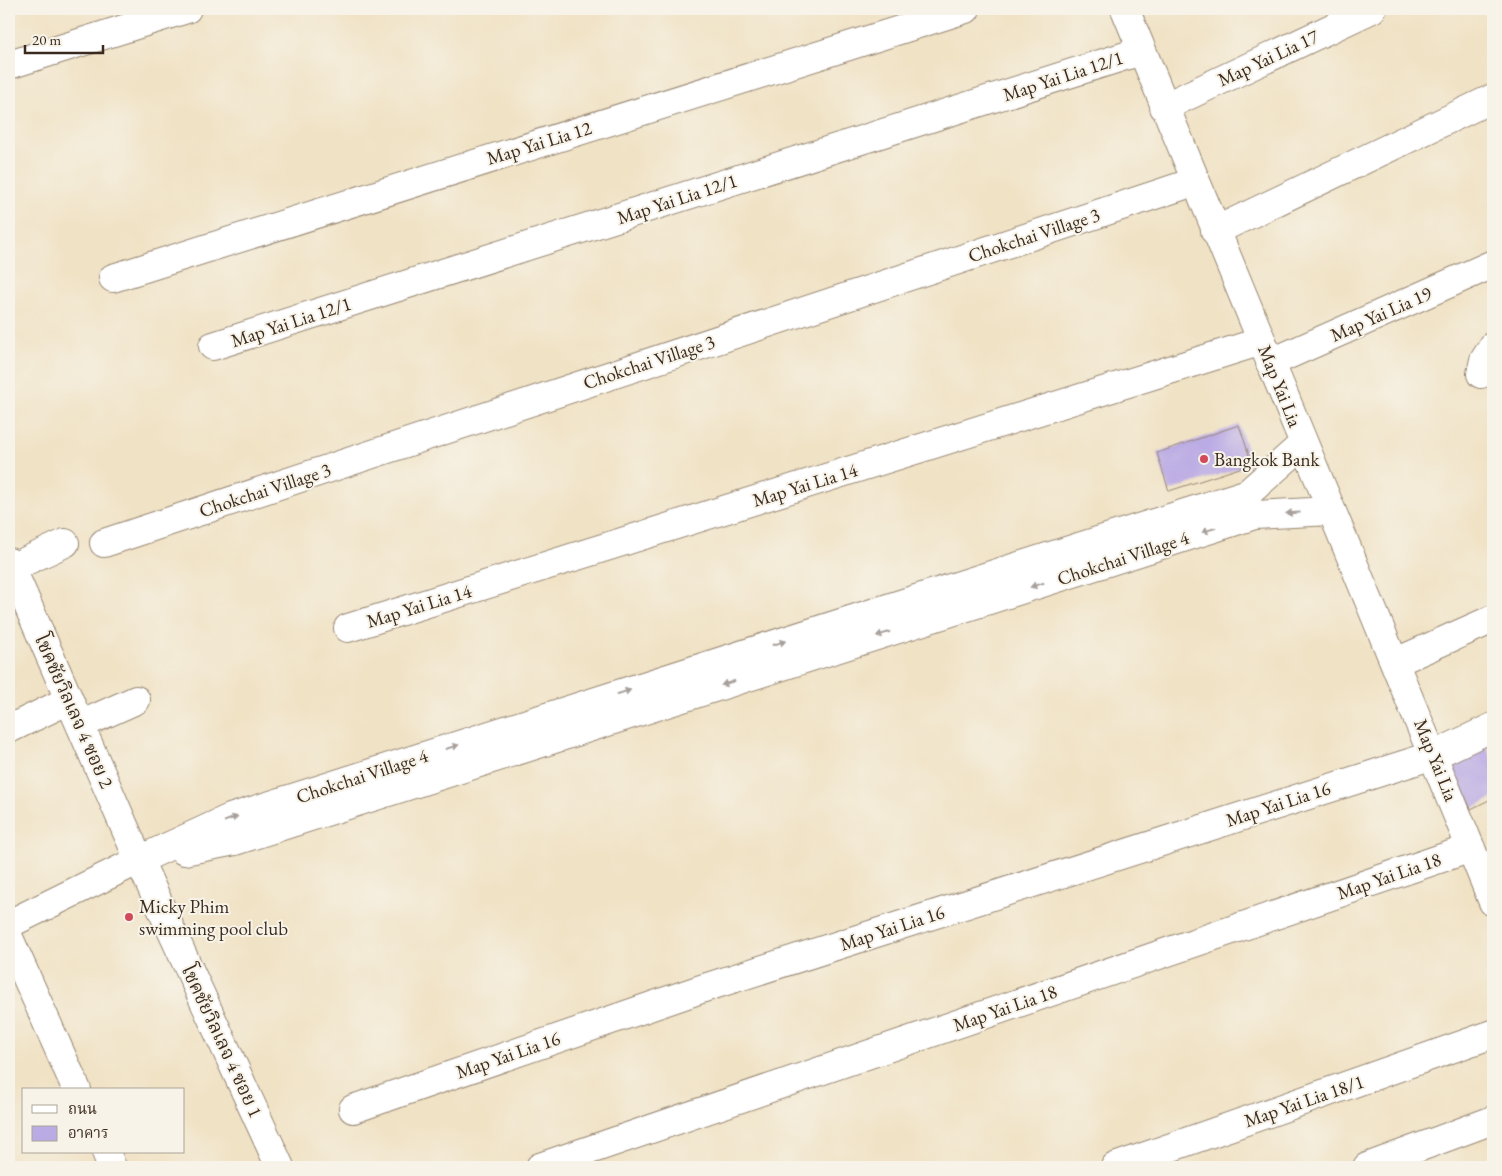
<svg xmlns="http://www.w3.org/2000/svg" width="1502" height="1176" viewBox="0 0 1502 1176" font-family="'EB Garamond','Noto Serif Thai',serif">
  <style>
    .building { fill: #bbabe4 }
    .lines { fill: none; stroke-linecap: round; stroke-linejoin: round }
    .minor-casing { stroke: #968672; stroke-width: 30 }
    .minor { stroke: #fff; stroke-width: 28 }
    .oneway { fill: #a79f9a }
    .poi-dot { fill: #d1495b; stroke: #f7f3e8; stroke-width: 2 }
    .labels { text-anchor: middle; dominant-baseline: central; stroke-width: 4; stroke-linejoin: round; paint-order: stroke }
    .street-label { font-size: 19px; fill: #3b2a1e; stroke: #f7f3e8 }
    .poi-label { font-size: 19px; fill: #3b2a1e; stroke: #f7f3e8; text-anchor: start }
  </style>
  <rect width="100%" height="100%" fill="#f7f3e8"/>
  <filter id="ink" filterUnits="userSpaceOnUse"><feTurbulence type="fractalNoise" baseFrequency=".02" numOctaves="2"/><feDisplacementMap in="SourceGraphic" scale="10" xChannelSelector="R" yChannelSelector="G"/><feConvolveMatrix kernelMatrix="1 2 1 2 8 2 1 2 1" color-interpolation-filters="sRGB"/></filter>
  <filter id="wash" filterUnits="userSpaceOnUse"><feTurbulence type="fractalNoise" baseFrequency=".0096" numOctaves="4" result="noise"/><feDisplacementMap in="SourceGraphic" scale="20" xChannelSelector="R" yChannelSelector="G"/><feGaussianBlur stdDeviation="1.12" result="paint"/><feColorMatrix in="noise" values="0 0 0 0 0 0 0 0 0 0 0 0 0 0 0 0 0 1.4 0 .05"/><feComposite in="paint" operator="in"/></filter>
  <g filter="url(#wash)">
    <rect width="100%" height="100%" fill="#f0e2c5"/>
    <g id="blocks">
      <path class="building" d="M 1239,425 L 1252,464 L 1169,491 L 1157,453 Z
        M 1485,743 L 1493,761 L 1493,798 L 1471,809 L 1448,760 Z"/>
    </g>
  </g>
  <g filter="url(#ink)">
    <use href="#blocks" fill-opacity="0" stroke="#968672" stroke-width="1"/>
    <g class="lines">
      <defs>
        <path id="minor" d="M 1125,9 L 1493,902
          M 9,65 L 187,9
          M 1164,107 L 1372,9
          M 1215,231 L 1493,98
          M 113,278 L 966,9
          M 213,346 L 1141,51
          M 1270,363 L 1493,264
          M 1481,374 L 1484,360 L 1493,346
          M 104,543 L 1194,182
          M 9,562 L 139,860 L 280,1167
          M 11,568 L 65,543
          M 348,628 L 1262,341
          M 1396,662 L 1493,619
          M 80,725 L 136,700
          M 9,729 L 69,700
          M 184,851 L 235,841 L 1255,515 L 1331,511
          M 9,924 L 139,860 L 230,818 L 1248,493 L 1303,444
          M 9,938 L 77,1090
          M 353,1109 L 704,988 L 1434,755 L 1493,727
          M 106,1152 L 112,1167
          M 540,1167 L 1471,848
          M 1115,1167 L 1493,1034
          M 1367,1167 L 1493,1120"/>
      </defs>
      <use href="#minor" class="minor-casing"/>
      <use href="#minor" class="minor"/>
    </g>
    <defs><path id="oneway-solid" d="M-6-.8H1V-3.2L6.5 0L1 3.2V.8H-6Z" transform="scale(1.25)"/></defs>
    <g class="oneway">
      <use href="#oneway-solid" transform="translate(1293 513) rotate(177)"/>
      <use href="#oneway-solid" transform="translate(1209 530) rotate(162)"/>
      <use href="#oneway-solid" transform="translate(1037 585) rotate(162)"/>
      <use href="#oneway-solid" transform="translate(883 634) rotate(162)"/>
      <use href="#oneway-solid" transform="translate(779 643) rotate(-18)"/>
      <use href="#oneway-solid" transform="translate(728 683) rotate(162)"/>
      <use href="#oneway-solid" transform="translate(624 692) rotate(-18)"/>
      <use href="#oneway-solid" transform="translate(452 747) rotate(-18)"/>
      <use href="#oneway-solid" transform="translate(231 819) rotate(-21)"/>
    </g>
  </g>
  <g class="poi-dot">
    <circle cx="1204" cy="459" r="5"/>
    <circle cx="129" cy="917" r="5"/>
  </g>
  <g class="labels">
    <g class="street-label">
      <text transform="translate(1268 58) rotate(-25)">Map Yai Lia 17</text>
      <text transform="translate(1063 76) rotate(-18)">Map Yai Lia 12/1</text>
      <text transform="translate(539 143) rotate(-17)">Map Yai Lia 12</text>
      <text transform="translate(677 199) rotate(-18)">Map Yai Lia 12/1</text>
      <text transform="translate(1034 235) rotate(-18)">Chokchai Village 3</text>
      <text transform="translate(1381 314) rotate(-24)">Map Yai Lia 19</text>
      <text transform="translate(291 322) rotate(-18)">Map Yai Lia 12/1</text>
      <text transform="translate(649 362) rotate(-18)">Chokchai Village 3</text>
      <text transform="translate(1280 386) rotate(68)">Map Yai Lia</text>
      <text transform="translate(805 485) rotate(-17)">Map Yai Lia 14</text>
      <text transform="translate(265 490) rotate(-18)">Chokchai Village 3</text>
      <text transform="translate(1123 558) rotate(-18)">Chokchai Village 4</text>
      <text transform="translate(419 606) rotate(-17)">Map Yai Lia 14</text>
      <text transform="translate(74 711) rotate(66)">โชคชัยวิลเลจ 4 ซอย 2</text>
      <text transform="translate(1436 760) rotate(68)">Map Yai Lia</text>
      <text transform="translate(362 776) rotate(-18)">Chokchai Village 4</text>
      <text transform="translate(1278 804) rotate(-18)">Map Yai Lia 16</text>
      <text transform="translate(1389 876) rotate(-19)">Map Yai Lia 18</text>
      <text transform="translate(892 928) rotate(-18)">Map Yai Lia 16</text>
      <text transform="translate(1005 1008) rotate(-19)">Map Yai Lia 18</text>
      <text transform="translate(222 1041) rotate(65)">โชคชัยวิลเลจ 4 ซอย 1</text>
      <text transform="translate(508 1055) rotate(-19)">Map Yai Lia 16</text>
      <text transform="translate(1304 1101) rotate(-19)">Map Yai Lia 18/1</text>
    </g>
    <g class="poi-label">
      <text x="1214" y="459">Bangkok Bank</text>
      <text x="139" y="906">Micky Phim<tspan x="139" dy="22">swimming pool club</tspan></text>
    </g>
  </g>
  <rect width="1502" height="1176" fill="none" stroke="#f7f3e8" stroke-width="30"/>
  <rect x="22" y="1088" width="162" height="65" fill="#f7f3e8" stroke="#aca397"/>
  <rect x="32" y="1105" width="25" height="8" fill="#ffffff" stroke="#aca397"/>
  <text x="68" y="1114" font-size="15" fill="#3b2a1e">ถนน</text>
  <rect x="32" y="1126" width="25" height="15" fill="#bbabe4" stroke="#aca397"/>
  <text x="68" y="1138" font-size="15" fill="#3b2a1e">อาคาร</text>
  <path d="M25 45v8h78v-8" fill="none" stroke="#3b2a1e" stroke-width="2.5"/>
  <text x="32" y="45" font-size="15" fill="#3b2a1e" stroke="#f7f3e8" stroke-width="4" paint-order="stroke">20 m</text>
</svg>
